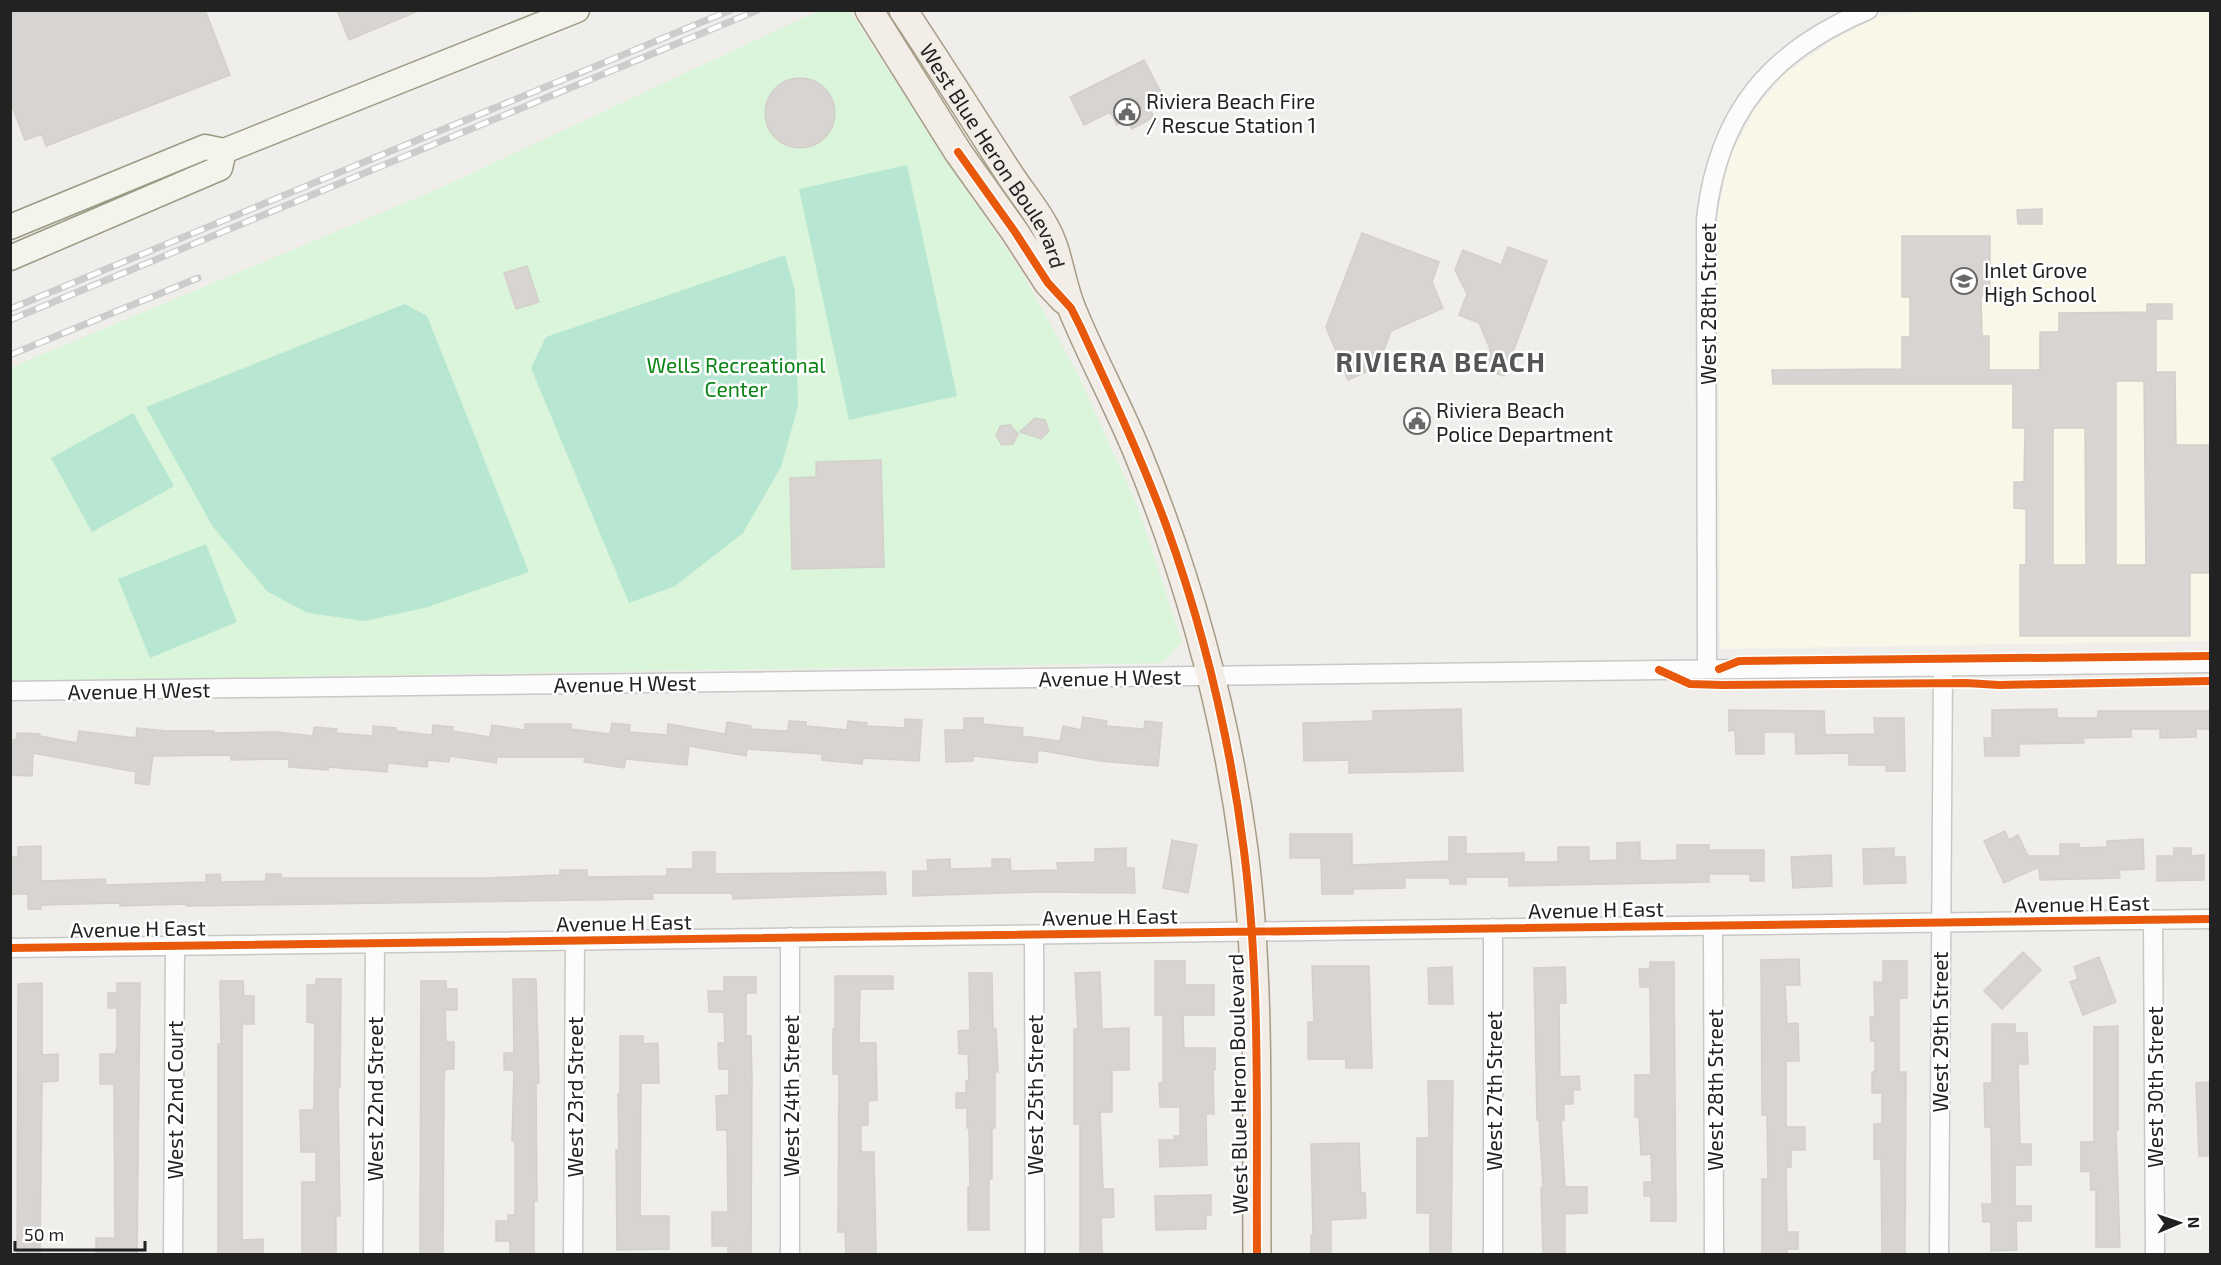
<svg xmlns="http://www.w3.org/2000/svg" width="2221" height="1265" viewBox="0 0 2221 1265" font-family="'Exo 2',sans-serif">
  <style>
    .education { fill: #f8f7e8 }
    .park { fill: #daf5da }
    .pitch { fill: #b7e6d2 }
    .building { fill: #d7d4d2; stroke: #d3d0cc; stroke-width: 1.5; fill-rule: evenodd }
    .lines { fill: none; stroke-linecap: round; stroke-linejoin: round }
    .minor-casing { stroke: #c9c8c7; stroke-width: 21 }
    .secondary-casing { stroke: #999a82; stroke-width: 27 }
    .primary-casing { stroke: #a79c86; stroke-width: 30 }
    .minor { stroke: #fdfcfc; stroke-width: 18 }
    .secondary { stroke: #f4f4ed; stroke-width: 24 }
    .primary { stroke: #f3ede7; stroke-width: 27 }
    .rail-casing { stroke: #ccc; stroke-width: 7 }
    .rail { stroke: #fff; stroke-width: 4.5; stroke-dasharray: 14; stroke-linecap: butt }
    .cycleway-casing { stroke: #fff; stroke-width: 11 }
    .cycleway { stroke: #e8590c; stroke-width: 8 }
    .labels { text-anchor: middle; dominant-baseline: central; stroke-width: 5; stroke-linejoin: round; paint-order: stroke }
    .poi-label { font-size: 21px; fill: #222; stroke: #fff; text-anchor: start }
    .street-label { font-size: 21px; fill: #222; stroke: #fff }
    .park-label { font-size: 21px; fill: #0c8416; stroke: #fff }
    .district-label { font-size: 27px; font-weight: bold; letter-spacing: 1.5px; fill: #555; stroke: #fff }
  </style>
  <rect width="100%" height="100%" fill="#f0eeeb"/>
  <path class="education" d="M 1947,10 L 2210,11 L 2210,641 L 1720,649 L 1718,211 L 1731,154 L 1756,108 L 1786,73 L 1830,42 L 1879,16 Z"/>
  <path class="park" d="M 818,11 L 850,11 L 948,162 L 1023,274 L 1079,377 L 1137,505 L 1182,642 L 1163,663 L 11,681 L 10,368 L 438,189 Z"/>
  <path class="pitch" d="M 907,165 L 957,396 L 849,420 L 799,189 Z
    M 785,255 L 795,291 L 798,406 L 781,467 L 743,533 L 675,586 L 629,603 L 531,368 L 546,337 Z
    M 405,304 L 427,316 L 529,572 L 428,607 L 365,621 L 308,613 L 268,592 L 213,527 L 146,407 Z
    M 133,413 L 174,486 L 92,532 L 51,458 Z
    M 206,544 L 237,622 L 150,658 L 118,579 Z"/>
  <path class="building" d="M 10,10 L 205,10 L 230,75 L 46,146 L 42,134 L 25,140 L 10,101 Z
    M 337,10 L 418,10 L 418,11 L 349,40 Z
    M 1144,60 L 1163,96 L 1147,104 L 1154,117 L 1132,129 L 1127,119 L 1117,125 L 1110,112 L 1084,125 L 1070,97 Z
    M765 113a35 35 0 1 1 70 0a35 35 0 1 1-70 0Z
    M 2042,209 L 2042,224 L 2018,224 L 2017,210 Z
    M 1362,233 L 1439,262 L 1432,282 L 1443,308 L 1391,331 L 1378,367 L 1348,380 L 1326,327 Z
    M 1902,236 L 1990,236 L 1990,296 L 1981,296 L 1982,336 L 1989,336 L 1989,370 L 2040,370 L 2040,332 L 2059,332 L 2059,313 L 2147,312 L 2147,304 L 2172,304 L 2172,319 L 2156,319 L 2156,372 L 2175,372 L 2176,445 L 2211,445 L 2211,573 L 2190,573 L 2190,636 L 2020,636 L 2020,565 L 2026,565 L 2026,509 L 2014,508 L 2014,482 L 2024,482 L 2025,428 L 2013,428 L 2013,384 L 1773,384 L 1772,370 L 1902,369 L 1902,337 L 1910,337 L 1910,297 L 1902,297 ZM 2116,381 L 2144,381 L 2146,565 L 2116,565 ZM 2053,428 L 2085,428 L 2086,565 L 2053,565 Z
    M 1508,247 L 1547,261 L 1504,376 L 1483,368 L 1490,349 L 1479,323 L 1459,315 L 1467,294 L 1455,270 L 1463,250 L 1501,265 Z
    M 527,266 L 539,302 L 516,309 L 504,273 Z
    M 1035,418 L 1045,420 L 1049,431 L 1041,439 L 1020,432 Z
    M 1010,425 L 1018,434 L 1013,444 L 1002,445 L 996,436 L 1000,426 Z
    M 881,460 L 884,567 L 792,569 L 790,478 L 816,477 L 816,462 Z
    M 1461,709 L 1463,771 L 1349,773 L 1349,760 L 1304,761 L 1303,723 L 1373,721 L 1373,711 Z
    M 2057,709 L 2057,718 L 2098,718 L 2098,711 L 2211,711 L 2211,729 L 2196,729 L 2196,737 L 2160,738 L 2160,729 L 2131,729 L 2131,737 L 2083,738 L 2084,743 L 2019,744 L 2019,756 L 1985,756 L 1984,738 L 1992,738 L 1992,710 Z
    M 1729,710 L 1824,711 L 1825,735 L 1875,734 L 1874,718 L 1904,718 L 1905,771 L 1886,771 L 1886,765 L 1849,765 L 1849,753 L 1796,754 L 1795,732 L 1764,732 L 1764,754 L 1736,754 L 1735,730 L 1729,731 Z
    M 1083,717 L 1107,721 L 1106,726 L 1144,729 L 1145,721 L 1162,723 L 1158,766 L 1100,761 L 1038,750 L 1037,763 L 973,756 L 973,761 L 946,762 L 945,730 L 964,730 L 964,718 L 983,718 L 983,724 L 1023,728 L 1022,736 L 1060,741 L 1063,726 L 1081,730 Z
    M 905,719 L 922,720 L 919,761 L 863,758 L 862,764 L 822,760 L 822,754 L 747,749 L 746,756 L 689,746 L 687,765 L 626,759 L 624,768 L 584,762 L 585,757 L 497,757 L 496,763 L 450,756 L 449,762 L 428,760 L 427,767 L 388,763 L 387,772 L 328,767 L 328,770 L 289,767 L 289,759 L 231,760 L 231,755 L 153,756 L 149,785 L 135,783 L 136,772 L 33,753 L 32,776 L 10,775 L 10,740 L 16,740 L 17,733 L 40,734 L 40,736 L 77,743 L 79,731 L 136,738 L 137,728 L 167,731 L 214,731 L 214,733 L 277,732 L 313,736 L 314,727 L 337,729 L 336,733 L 373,736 L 373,726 L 396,728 L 396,731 L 432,735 L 433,725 L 453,727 L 452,731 L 490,737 L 492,725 L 525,730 L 525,724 L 571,724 L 571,729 L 610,734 L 612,723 L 630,725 L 629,732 L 667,735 L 668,724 L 725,734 L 727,722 L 751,726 L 750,729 L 788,731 L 789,721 L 806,722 L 806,726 L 847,730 L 848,721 L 867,723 L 866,726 L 905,728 Z
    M 2005,831 L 2009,840 L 2018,835 L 2028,856 L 2060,856 L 2060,844 L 2079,844 L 2079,848 L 2107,847 L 2107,841 L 2143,839 L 2144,869 L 2119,870 L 2120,878 L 2040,880 L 2039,867 L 2004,883 L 1984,841 Z
    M 1290,834 L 1352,834 L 1352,865 L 1449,861 L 1449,837 L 1466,837 L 1466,854 L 1524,853 L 1524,862 L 1558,862 L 1558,847 L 1589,847 L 1589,861 L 1617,860 L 1617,843 L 1640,842 L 1640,860 L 1649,861 L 1677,860 L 1677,845 L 1709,845 L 1709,850 L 1764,850 L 1764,881 L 1750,881 L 1750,874 L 1709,874 L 1709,882 L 1509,886 L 1509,877 L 1466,877 L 1466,884 L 1450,884 L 1450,878 L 1405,878 L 1405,888 L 1353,889 L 1353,894 L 1322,894 L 1321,858 L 1290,858 Z
    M 1172,840 L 1197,845 L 1188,893 L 1163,888 Z
    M 41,846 L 41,881 L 105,879 L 106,885 L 206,882 L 206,875 L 220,874 L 221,882 L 266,881 L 266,874 L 281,874 L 281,878 L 488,878 L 560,875 L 560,870 L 587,870 L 587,877 L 667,876 L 667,869 L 693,869 L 693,852 L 715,852 L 715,874 L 885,872 L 886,894 L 733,899 L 732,893 L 652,893 L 653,899 L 186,906 L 186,904 L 120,906 L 120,903 L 41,905 L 41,909 L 28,909 L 28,894 L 10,894 L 10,857 L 18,857 L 18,847 Z
    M 1126,848 L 1126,868 L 1134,868 L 1135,893 L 1037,892 L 913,896 L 913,871 L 928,871 L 927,860 L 950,859 L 950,869 L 992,868 L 992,859 L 1010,859 L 1011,871 L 1058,870 L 1057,863 L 1095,862 L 1095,849 Z
    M 1894,848 L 1894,857 L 1905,857 L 1906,883 L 1864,884 L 1863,849 Z
    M 2174,848 L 2191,848 L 2191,856 L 2204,855 L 2204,880 L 2157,881 L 2157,856 L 2174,856 Z
    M 1831,855 L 1832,886 L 1793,888 L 1791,857 Z
    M 2023,952 L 2041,970 L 2002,1009 L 1984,991 Z
    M 2099,957 L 2116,1002 L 2083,1015 L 2070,982 L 2078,979 L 2074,967 Z
    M 1799,959 L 1800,985 L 1785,985 L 1787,1024 L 1798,1023 L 1799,1061 L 1786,1061 L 1786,1127 L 1805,1127 L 1805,1150 L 1791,1150 L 1791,1167 L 1786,1168 L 1787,1232 L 1798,1232 L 1798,1249 L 1787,1249 L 1787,1254 L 1762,1254 L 1762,1179 L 1768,1179 L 1767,1115 L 1762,1115 L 1761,960 Z
    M 1155,961 L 1185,961 L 1185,985 L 1214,985 L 1214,1015 L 1183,1015 L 1184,1048 L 1215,1048 L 1215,1070 L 1213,1070 L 1214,1114 L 1206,1114 L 1207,1165 L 1160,1167 L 1159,1140 L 1175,1140 L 1174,1136 L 1180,1136 L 1180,1107 L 1160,1107 L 1159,1083 L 1163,1083 L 1163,1015 L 1155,1015 Z
    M 1883,961 L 1907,961 L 1907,998 L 1899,998 L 1899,1072 L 1906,1072 L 1905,1254 L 1882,1254 L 1881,1159 L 1874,1159 L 1874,1124 L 1882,1124 L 1882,1093 L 1872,1093 L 1872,1072 L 1875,1072 L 1875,1041 L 1871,1041 L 1870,1017 L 1875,1017 L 1874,982 L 1883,982 Z
    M 1650,962 L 1674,962 L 1676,1221 L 1651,1221 L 1651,1196 L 1644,1196 L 1644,1182 L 1652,1182 L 1651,1154 L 1641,1155 L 1639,1117 L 1635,1117 L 1635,1075 L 1651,1075 L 1650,987 L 1640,987 L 1639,969 L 1650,969 Z
    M 1312,966 L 1369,966 L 1372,1068 L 1346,1068 L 1346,1059 L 1308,1059 L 1308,1022 L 1314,1022 Z
    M 1452,967 L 1453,1004 L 1429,1004 L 1428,968 Z
    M 1565,967 L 1566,1003 L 1559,1003 L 1560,1077 L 1579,1076 L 1580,1090 L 1573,1090 L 1573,1104 L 1564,1104 L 1564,1120 L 1561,1120 L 1565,1187 L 1587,1187 L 1587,1213 L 1565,1214 L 1565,1254 L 1543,1254 L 1541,1188 L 1543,1188 L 1539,1120 L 1537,1120 L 1534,968 Z
    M 1100,972 L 1102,1029 L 1129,1028 L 1129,1070 L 1112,1070 L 1112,1112 L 1100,1112 L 1103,1189 L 1113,1189 L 1114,1217 L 1101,1218 L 1102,1254 L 1080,1254 L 1080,1124 L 1074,1124 L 1074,1029 L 1078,1029 L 1075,973 Z
    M 969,973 L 992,973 L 993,1029 L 996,1029 L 998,1072 L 995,1072 L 995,1128 L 992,1128 L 992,1179 L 989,1179 L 989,1230 L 968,1230 L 968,1187 L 970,1187 L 969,1128 L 967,1128 L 967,1108 L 956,1108 L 956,1093 L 966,1093 L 966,1081 L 969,1081 L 968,1054 L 959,1054 L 958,1031 L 970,1030 Z
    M 835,976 L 893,976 L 893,989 L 860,989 L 859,1043 L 876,1043 L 877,1100 L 868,1101 L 868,1125 L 861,1125 L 861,1152 L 874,1152 L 876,1254 L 846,1254 L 845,1232 L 838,1232 L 839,1074 L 833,1074 L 833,1029 L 835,1029 Z
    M 724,977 L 756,977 L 756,993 L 746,993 L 746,1036 L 751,1036 L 752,1078 L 751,1254 L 728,1254 L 728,1246 L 712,1246 L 712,1212 L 728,1212 L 727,1130 L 717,1130 L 716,1096 L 729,1095 L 729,1069 L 719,1069 L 718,1043 L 725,1043 L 724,1012 L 709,1012 L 708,991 L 724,991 Z
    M 316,979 L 341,979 L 340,1087 L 338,1087 L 340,1216 L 336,1216 L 336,1254 L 302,1254 L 302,1182 L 316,1182 L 316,1152 L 301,1152 L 300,1110 L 314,1110 L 315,1023 L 307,1022 L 307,985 L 316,985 Z
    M 513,979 L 536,979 L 539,1083 L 536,1083 L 537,1201 L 534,1201 L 534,1254 L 510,1254 L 510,1241 L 496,1241 L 496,1221 L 508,1221 L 508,1215 L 515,1215 L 515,1141 L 512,1141 L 514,1070 L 504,1070 L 504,1053 L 514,1053 Z
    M 220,981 L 243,981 L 244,996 L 254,996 L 254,1024 L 242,1024 L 242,1240 L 263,1239 L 263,1254 L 218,1254 L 218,1044 L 221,1044 Z
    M 421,981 L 446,981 L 446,989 L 457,989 L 457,1010 L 445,1010 L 446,1042 L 454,1042 L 454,1069 L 445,1069 L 444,1080 L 443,1254 L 420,1254 Z
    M 42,983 L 42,1055 L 58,1054 L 58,1081 L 42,1082 L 40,1254 L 17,1254 L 18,984 Z
    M 117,983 L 140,983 L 137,1254 L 96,1254 L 96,1238 L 115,1238 L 114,1084 L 100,1084 L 100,1054 L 115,1054 L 117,1047 L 117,1008 L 108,1008 L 108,993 L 117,993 Z
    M 1992,1024 L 2015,1024 L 2015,1033 L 2027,1033 L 2028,1064 L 2018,1064 L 2020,1144 L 2031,1144 L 2031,1165 L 2015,1165 L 2015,1206 L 2031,1206 L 2031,1221 L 2016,1221 L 2017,1250 L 1991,1251 L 1991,1222 L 1983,1222 L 1982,1204 L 1992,1204 L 1991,1127 L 1985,1127 L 1984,1083 L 1992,1083 Z
    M 2118,1026 L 2118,1130 L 2116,1130 L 2120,1247 L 2096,1247 L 2096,1190 L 2091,1190 L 2090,1171 L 2081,1172 L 2081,1142 L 2094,1142 L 2094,1027 Z
    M 620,1036 L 643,1036 L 643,1044 L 658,1043 L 659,1083 L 641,1083 L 640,1216 L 669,1216 L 669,1249 L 617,1250 L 616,1150 L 619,1150 L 618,1094 L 620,1094 Z
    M 1428,1081 L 1453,1081 L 1451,1254 L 1430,1254 L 1430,1213 L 1417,1213 L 1417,1138 L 1429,1138 Z
    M 2211,1082 L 2211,1156 L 2199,1156 L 2196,1083 Z
    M 1359,1143 L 1361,1193 L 1365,1193 L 1366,1218 L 1331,1220 L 1331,1254 L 1311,1254 L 1311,1235 L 1313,1235 L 1311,1144 Z
    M 1211,1195 L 1211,1215 L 1206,1215 L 1206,1229 L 1156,1230 L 1155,1196 Z"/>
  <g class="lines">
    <defs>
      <path id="minor" d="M 1707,669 L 1706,219 C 1718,113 1770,51 1868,10
        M 10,691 L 2210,663
        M 2153,920 L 2155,1254
        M 1713,926 L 1714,1254
        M 1493,928 L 1493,1254
        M 1034,935 L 1035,1254
        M 790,937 L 790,1254
        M 10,948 L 2210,919
        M 173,1254 L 175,945
        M 373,1254 L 375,943
        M 573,1254 L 575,940
        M 1939,1254 L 1943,666"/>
      <path id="secondary" d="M 10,227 L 205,147 L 224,151 L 577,10
        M 10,258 L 220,168 L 224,151"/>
      <g id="primary">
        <path d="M 869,10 L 958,152 L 1015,232 L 1048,283 L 1064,300"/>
        <path id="s1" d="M 903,10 C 939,64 973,118 1008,172 C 1020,191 1035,208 1045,227 C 1059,251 1061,283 1072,309 C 1092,358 1118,405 1138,454 C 1190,581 1226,714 1244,850 C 1261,984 1256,1120 1257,1254"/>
      </g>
    </defs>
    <use href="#minor" class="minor-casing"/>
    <use href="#secondary" class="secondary-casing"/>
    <use href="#primary" class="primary-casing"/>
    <use href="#minor" class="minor"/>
    <use href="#secondary" class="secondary"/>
    <use href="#primary" class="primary"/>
    <defs>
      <path id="rail" d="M 10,309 L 731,10
        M 10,320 L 758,10
        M 10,355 L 198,278"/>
    </defs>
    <use href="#rail" class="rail-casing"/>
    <use href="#rail" class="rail"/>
    <defs>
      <path id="cycleway" d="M 958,152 L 1015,232 L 1048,283 L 1071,308 L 1080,326 C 1110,391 1141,457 1166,525 C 1204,630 1230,740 1244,851 C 1261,985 1256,1120 1257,1254
        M 1719,669 L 1739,661 L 2210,656
        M 1659,670 L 1690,684 L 1722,685 L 1966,683 L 1999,685 L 2210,681
        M 10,948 L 2210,919"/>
    </defs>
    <use href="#cycleway" class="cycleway-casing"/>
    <use href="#cycleway" class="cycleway"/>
  </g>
  <defs>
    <symbol id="civic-ring" viewBox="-11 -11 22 22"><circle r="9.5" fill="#fff" stroke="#6a6968" stroke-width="1.5"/><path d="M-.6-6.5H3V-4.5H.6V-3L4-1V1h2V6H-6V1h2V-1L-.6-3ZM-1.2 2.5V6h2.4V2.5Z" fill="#6a6968"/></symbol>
    <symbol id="school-ring" viewBox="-11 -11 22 22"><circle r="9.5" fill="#fff" stroke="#6a6968" stroke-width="1.5"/><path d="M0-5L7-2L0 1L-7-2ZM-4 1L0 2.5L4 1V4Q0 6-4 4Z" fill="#6a6968"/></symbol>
  </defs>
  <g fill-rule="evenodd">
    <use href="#civic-ring" x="1112" y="97" width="30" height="30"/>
    <use href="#school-ring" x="1949" y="266" width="30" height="30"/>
    <use href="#civic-ring" x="1402" y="406" width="30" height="30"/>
  </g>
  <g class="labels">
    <g class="poi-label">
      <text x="1146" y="100">Riviera Beach Fire<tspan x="1146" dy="24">/ Rescue Station 1</tspan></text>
      <text x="1984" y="269">Inlet Grove<tspan x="1984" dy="24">High School</tspan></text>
      <text x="1436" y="409">Riviera Beach<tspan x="1436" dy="24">Police Department</tspan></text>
    </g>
    <g class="street-label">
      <text stroke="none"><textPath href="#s1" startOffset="172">West Blue Heron Boulevard</textPath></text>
      <text transform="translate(1707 304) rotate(-90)">West 28th Street</text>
      <text transform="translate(1110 677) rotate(-1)">Avenue H West</text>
      <text transform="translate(625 683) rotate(-1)">Avenue H West</text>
      <text transform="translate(139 690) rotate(-1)">Avenue H West</text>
      <text transform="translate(2082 903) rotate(-1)">Avenue H East</text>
      <text transform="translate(1596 909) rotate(-1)">Avenue H East</text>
      <text transform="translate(1110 916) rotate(-1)">Avenue H East</text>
      <text transform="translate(624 922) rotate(-1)">Avenue H East</text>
      <text transform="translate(138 928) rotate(-1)">Avenue H East</text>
      <text transform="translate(1939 1032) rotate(-90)">West 29th Street</text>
      <text transform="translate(1237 1084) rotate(-91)">West Blue Heron Boulevard</text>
      <text transform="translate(2154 1087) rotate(-90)">West 30th Street</text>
      <text transform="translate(1714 1090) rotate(-90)">West 28th Street</text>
      <text transform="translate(1493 1091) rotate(-90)">West 27th Street</text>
      <text transform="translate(1034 1095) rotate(-90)">West 25th Street</text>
      <text transform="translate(790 1096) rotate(-90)">West 24th Street</text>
      <text transform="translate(574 1097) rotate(-90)">West 23rd Street</text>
      <text transform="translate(374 1099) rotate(-90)">West 22nd Street</text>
      <text transform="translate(174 1100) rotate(-90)">West 22nd Court</text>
    </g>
    <g class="park-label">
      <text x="736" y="364">Wells Recreational<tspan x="736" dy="24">Center</tspan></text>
    </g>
    <g class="district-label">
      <text x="1441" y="361">RIVIERA BEACH</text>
    </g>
  </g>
  <rect width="2221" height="1265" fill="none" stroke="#222222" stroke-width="24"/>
  <g transform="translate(2179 1223) rotate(88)" stroke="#ffffff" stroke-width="4.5" paint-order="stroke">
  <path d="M0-4.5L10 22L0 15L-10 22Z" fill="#222222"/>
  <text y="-9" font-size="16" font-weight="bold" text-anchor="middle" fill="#222222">N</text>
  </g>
  <path d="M15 1241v9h130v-9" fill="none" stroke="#222222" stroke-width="3"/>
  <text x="24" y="1241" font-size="18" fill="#222222" stroke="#ffffff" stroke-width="4.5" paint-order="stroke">50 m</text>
</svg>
